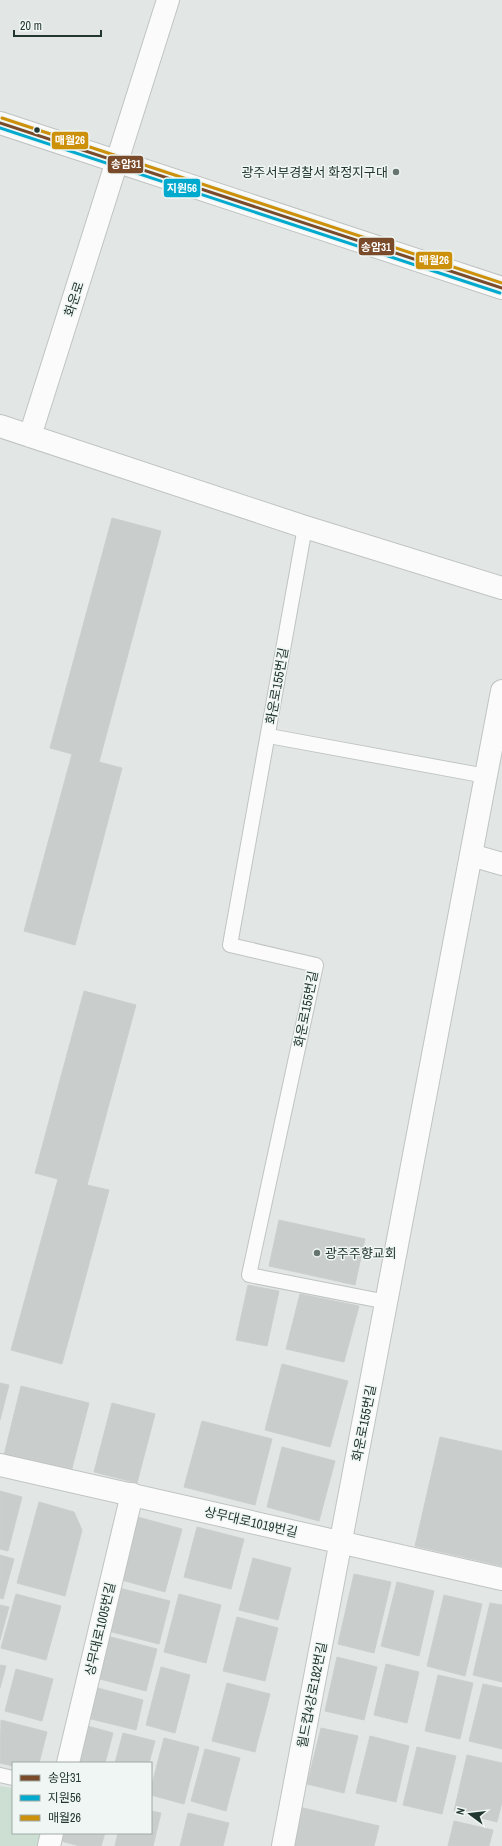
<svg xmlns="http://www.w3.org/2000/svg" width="502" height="1846" viewBox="0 0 502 1846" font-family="'Archivo Narrow','Noto Sans KR',sans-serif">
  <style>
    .green { fill: #cdded2 }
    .building { fill: #c9cecc; stroke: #cbcfcd }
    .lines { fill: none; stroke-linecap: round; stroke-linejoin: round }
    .lane-casing { stroke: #bfc4c2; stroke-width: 16 }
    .street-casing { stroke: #bfc4c2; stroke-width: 24 }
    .secondary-casing { stroke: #bfc4c2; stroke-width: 24 }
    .lane { stroke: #fbfbfb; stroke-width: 14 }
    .street { stroke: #fbfbfb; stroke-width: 22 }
    .secondary { stroke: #fbfbfb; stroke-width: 22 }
    .bus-1-casing { stroke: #f0f6f3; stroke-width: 6 }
    .bus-2-casing { stroke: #f0f6f3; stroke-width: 6 }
    .bus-3-casing { stroke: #f0f6f3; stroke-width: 6 }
    .bus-1 { stroke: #7a4b2a; stroke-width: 3 }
    .bus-2 { stroke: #00a9ce; stroke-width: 3 }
    .bus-3 { stroke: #cd900a; stroke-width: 3 }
    .bus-dot { fill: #233731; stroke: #f0f6f3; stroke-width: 1.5 }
    .poi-dot { fill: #667570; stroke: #f0f6f3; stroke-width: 1.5 }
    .labels { text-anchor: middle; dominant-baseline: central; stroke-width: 3; stroke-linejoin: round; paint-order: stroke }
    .poi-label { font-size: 13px; fill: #233731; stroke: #f0f6f3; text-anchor: end }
    .street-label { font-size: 13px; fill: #233731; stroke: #f0f6f3 }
    .line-badge { stroke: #f0f6f3; stroke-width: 1.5 }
    .badge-label { font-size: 11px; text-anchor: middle; font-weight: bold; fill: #fff }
  </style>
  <rect width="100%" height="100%" fill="#e2e7e5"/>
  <path class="green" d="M 0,1786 L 13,1788 L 13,1833 L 47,1833 L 44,1846 L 0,1846 Z"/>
  <path class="building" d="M 112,518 L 161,531 L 99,762 L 122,768 L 75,945 L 24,931 L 72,754 L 50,748 Z
    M 84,991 L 136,1005 L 87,1185 L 109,1190 L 62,1364 L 11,1350 L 58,1179 L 35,1173 Z
    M 279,1220 L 365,1239 L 355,1285 L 269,1266 Z
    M 248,1285 L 279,1291 L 267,1346 L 236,1340 Z
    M 300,1294 L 359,1306 L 344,1362 L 286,1349 Z
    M 282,1364 L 348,1381 L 330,1447 L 265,1430 Z
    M 0,1383 L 9,1385 L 0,1420 Z
    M 21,1386 L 89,1403 L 71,1472 L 4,1455 Z
    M 112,1403 L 155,1414 L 137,1483 L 94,1472 Z
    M 202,1421 L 272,1439 L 255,1505 L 184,1487 Z
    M 440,1437 L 502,1451 L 502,1566 L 415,1546 Z
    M 282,1447 L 335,1461 L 319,1521 L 267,1507 Z
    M 0,1491 L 22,1497 L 8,1551 L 0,1549 Z
    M 39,1502 L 74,1512 L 82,1530 L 65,1596 L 17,1583 Z
    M 134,1516 L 182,1529 L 165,1592 L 118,1579 Z
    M 197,1527 L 244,1539 L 231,1589 L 184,1577 Z
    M 0,1555 L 14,1559 L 3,1599 L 0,1598 Z
    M 253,1558 L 291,1568 L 278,1620 L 239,1610 Z
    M 354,1574 L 391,1582 L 374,1653 L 338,1644 Z
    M 397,1582 L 434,1591 L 419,1656 L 381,1646 Z
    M 119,1588 L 170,1601 L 159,1644 L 108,1631 Z
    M 16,1594 L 61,1606 L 46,1660 L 1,1648 Z
    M 179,1594 L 221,1605 L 206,1663 L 164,1652 Z
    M 444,1595 L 482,1604 L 465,1676 L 427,1666 Z
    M 490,1603 L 502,1605 L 502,1682 L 473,1675 Z
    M 0,1605 L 9,1607 L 0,1640 Z
    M 237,1617 L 278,1628 L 265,1681 L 223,1671 Z
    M 107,1636 L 157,1649 L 146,1691 L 96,1678 Z
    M 337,1657 L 377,1667 L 364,1720 L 325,1711 Z
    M 386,1664 L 419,1672 L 407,1723 L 374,1715 Z
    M 0,1665 L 6,1666 L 0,1688 Z
    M 161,1667 L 190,1675 L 175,1733 L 146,1725 Z
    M 16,1669 L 53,1679 L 42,1721 L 5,1711 Z
    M 438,1675 L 473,1683 L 460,1739 L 425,1731 Z
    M 227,1683 L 270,1694 L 255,1752 L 212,1741 Z
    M 483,1684 L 502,1688 L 502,1749 L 469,1741 Z
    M 94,1687 L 143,1700 L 136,1730 L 87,1718 Z
    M 1,1720 L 47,1732 L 39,1763 L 13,1763 L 13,1766 L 0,1763 Z
    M 84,1725 L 113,1733 L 105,1763 L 74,1763 Z
    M 321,1728 L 358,1736 L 344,1793 L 307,1784 Z
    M 123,1733 L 155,1741 L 149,1763 L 115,1763 Z
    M 370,1736 L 409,1746 L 396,1802 L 356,1793 Z
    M 164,1738 L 199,1747 L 184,1804 L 151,1795 L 151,1788 Z
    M 417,1747 L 456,1756 L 442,1814 L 403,1805 Z
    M 205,1749 L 240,1758 L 226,1811 L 191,1801 Z
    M 467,1755 L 502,1763 L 502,1802 L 497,1822 L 454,1811 Z
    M 295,1806 L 379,1826 L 374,1846 L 286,1846 Z
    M 151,1811 L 161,1813 L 153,1846 L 115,1846 L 118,1833 L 151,1833 Z
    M 188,1813 L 229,1823 L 223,1846 L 180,1846 Z
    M 454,1821 L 493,1830 L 489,1846 L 448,1846 Z
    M 58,1833 L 105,1833 L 101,1846 L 80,1846 L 57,1840 Z"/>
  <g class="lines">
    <defs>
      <path id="lane" d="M 305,527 L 230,945 L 316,965 L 249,1275 L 387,1302
        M 269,736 L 486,776
        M 0,1775 L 13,1778"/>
      <path id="street" d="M 0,426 L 305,527 L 502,588
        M 30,436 L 168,0
        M 471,855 L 502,864
        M 0,1465 L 502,1579
        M 68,1763 L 132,1494
        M 49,1846 L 52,1833
        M 283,1846 L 502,691"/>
      <path id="secondary" d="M 0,123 L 502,288"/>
    </defs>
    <use href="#lane" class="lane-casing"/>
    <use href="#street" class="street-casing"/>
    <use href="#secondary" class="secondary-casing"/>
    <use href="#lane" class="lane"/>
    <use href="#street" class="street"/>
    <use href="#secondary" class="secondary"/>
    <defs>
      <path id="bus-1" d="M 0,123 L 502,288"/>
      <path id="bus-2" d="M 0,128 L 500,293"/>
      <path id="bus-3" d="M 2,118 L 502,283"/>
    </defs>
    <use href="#bus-1" class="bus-1-casing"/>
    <use href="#bus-2" class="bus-2-casing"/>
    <use href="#bus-3" class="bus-3-casing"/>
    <use href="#bus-1" class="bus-1"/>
    <use href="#bus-2" class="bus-2"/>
    <use href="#bus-3" class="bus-3"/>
  </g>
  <circle class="bus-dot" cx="37" cy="130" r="3.5"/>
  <g class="poi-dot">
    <circle cx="396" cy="172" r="4"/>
    <circle cx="317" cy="1253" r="4"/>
  </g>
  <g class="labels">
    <g class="poi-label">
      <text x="388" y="172">광주서부경찰서 화정지구대</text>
      <text x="325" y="1253" text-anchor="start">광주주향교회</text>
    </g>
    <g class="street-label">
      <text transform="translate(74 299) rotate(-72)">화운로</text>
      <text transform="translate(277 686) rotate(-80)">화운로155번길</text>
      <text transform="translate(306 1009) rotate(-79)">화운로155번길</text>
      <text transform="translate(364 1423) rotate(-79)">화운로155번길</text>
      <text transform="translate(251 1522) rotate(13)">상무대로1019번길</text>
      <text transform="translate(100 1629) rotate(-77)">상무대로1005번길</text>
      <text transform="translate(312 1695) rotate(-79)">월드컵4강로182번길</text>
    </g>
  </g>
  <g class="line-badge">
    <rect x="51" y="131" width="38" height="19" rx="4" fill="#cd900a"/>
    <rect x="107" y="155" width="37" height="19" rx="4" fill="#7a4b2a"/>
    <rect x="163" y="178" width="38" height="20" rx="4" fill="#00a9ce"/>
    <rect x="358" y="237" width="37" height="19" rx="4" fill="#7a4b2a"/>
    <rect x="415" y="251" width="38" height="19" rx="4" fill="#cd900a"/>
  </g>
  <g class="badge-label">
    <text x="70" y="144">매월26</text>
    <text x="126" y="168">송암31</text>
    <text x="182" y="192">지원56</text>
    <text x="376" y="251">송암31</text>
    <text x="434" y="264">매월26</text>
  </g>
  <rect x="12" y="1762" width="140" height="72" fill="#f0f6f3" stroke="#9eaaa5"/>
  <rect x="20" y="1775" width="20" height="6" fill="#7a4b2a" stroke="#9eaaa5"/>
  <text x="48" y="1782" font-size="12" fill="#233731">송암31</text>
  <rect x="20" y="1795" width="20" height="6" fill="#00a9ce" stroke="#9eaaa5"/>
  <text x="48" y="1802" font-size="12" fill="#233731">지원56</text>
  <rect x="20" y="1815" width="20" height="6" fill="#cd900a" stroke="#9eaaa5"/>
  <text x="48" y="1822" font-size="12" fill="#233731">매월26</text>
  <g transform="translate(470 1814) rotate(285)" stroke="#f0f6f3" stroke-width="3" paint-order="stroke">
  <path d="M0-3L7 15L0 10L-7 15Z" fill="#233731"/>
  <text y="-6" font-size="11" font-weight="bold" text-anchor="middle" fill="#233731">N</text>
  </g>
  <path d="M14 30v6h87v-6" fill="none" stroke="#233731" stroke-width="2"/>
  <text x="20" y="30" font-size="12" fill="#233731" stroke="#f0f6f3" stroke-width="3" paint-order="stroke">20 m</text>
</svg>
